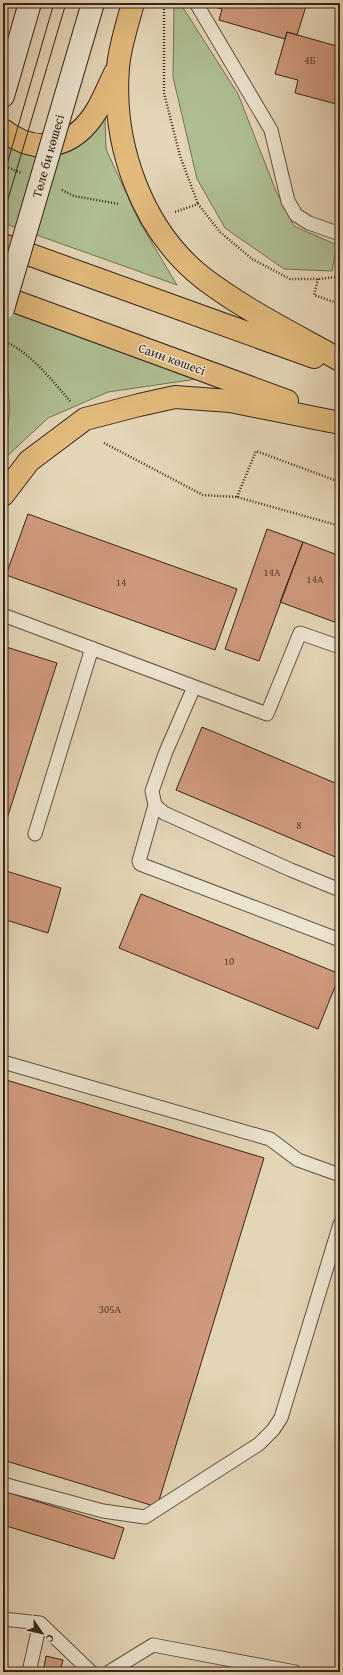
<svg xmlns="http://www.w3.org/2000/svg" width="343" height="1675" viewBox="0 0 343 1675" font-family="'Gentium Book Plus',serif">
  <style>
    .green { fill: #aebe92; stroke: #737258 }
    .building { fill: #cf997b; stroke: #38251d }
    .lines { fill: none; stroke-linecap: round; stroke-linejoin: round }
    .lane-casing { stroke: #635143; stroke-width: 15 }
    .secondary-casing { stroke: #38251d; stroke-width: 24 }
    .primary-casing { stroke: #38251d; stroke-width: 24 }
    .path { stroke: #38251d; stroke-width: 2.5; stroke-dasharray: 1 2; stroke-linecap: butt }
    .lane { stroke: #ede4d0; stroke-width: 13 }
    .secondary { stroke: #ede4d0; stroke-width: 22 }
    .primary { stroke: #e2ba7b; stroke-width: 22 }
    .tram { stroke: #38251d; stroke-width: 1 }
    .secondary-bridge-casing { stroke: #38251d; stroke-width: 24; stroke-linecap: butt }
    .secondary-bridge { stroke: #ede4d0; stroke-width: 22 }
    .labels { text-anchor: middle; dominant-baseline: central; stroke-width: 3; stroke-linejoin: round; paint-order: stroke }
    .number-label { font-size: 11px; fill: #5e4234 }
    .street-label { font-size: 13px; fill: #38251d; stroke: #ede4d0 }
  </style>
  <rect width="100%" height="100%" fill="#e4d5b6"/>
  <filter id="stains"><feTurbulence type="fractalNoise" baseFrequency=".005" numOctaves="4"/><feColorMatrix values="0 0 0 0 .2 0 0 0 0 .09 0 0 0 0 .02 0 0 0 .5 -.17"/></filter>
  <radialGradient id="worn" r=".72"><stop offset=".6" stop-color="#630" stop-opacity="0"/><stop offset="1" stop-color="#630" stop-opacity=".3"/></radialGradient>
  <path class="green" d="M 174,3 L 180,3 L 238,94 L 276,191 L 294,226 L 337,245 L 332,271 L 284,269 L 225,228 L 197,179 L 173,77 Z
    M 105,116 L 106,149 L 139,221 L 177,285 L 3,223 L 3,139 L 35,154 Z
    M 3,309 L 197,379 L 108,392 L 48,418 L 3,460 C 3,440 18,400 3,384 Z"/>
  <path class="building" d="M 212,3 L 307,3 L 297,35 L 287,32 L 285,39 L 219,20 L 222,9 L 211,6 Z
    M 287,32 L 340,47 L 340,105 L 295,93 L 298,80 L 275,74 Z
    M 28,514 L 237,589 L 215,650 L 6,575 Z
    M 267,529 L 303,542 L 259,661 L 225,649 Z
    M 303,542 L 340,556 L 340,624 L 280,602 Z
    M 3,646 L 57,663 L 3,831 Z
    M 202,727 L 340,785 L 340,859 L 176,790 Z
    M 3,870 L 61,888 L 48,933 L 3,919 Z
    M 141,894 L 340,974 L 318,1029 L 119,948 Z
    M 3,1079 L 264,1158 L 157,1507 L 3,1460 Z
    M 3,1491 L 124,1528 L 114,1559 L 3,1525 Z
    M 46,1656 L 63,1660 L 60,1672 L 43,1672 Z"/>
  <g class="lines">
    <defs>
      <path id="lane" d="M 196,3 L 271,130 L 288,201 L 296,215 L 309,223 L 340,234
        M 3,615 L 267,714 L 300,633 L 340,647
        M 194,687 L 165,754 L 152,791 L 155,805 L 164,813 L 291,870 L 340,890
        M 155,805 L 139,861 L 140,864 L 340,940
        M 35,834 L 92,648
        M 3,1062 L 270,1139 L 298,1160 L 340,1175
        M 3,1484 L 103,1511 L 145,1517 L 259,1444 L 273,1430 L 281,1418 L 340,1224
        M 3,1619 L 40,1623 L 29,1672
        M 40,1623 L 91,1672
        M 109,1672 L 153,1645 L 295,1672"/>
      <path id="secondary" d="M 3,96 L 30,3"/>
      <path id="primary" d="M 133,3 C 128,22 119,49 118,68 C 112,144 141,229 203,278 C 245,310 294,334 340,360
        M 3,130 C 38,157 75,147 97,110 C 104,98 109,85 115,73
        M 3,245 L 314,357
        M 3,297 L 287,401
        M 3,495 L 29,461 L 85,419 L 139,405 L 175,397 L 230,401 L 340,423"/>
    </defs>
    <use href="#lane" class="lane-casing"/>
    <use href="#secondary" class="secondary-casing"/>
    <use href="#primary" class="primary-casing"/>
    <path class="path" d="M 164,3 L 164,93 L 180,156 L 198,204
      M 3,165 L 21,173
      M 62,190 L 74,196 L 119,204
      M 175,212 L 198,204 L 220,232 L 252,259 L 290,279 L 318,279 L 337,277 L 340,278
      M 337,277 L 340,264
      M 318,279 L 314,295 L 340,304
      M 3,341 C 30,351 52,381 71,402
      M 104,443 L 203,495 L 237,497 L 340,526
      M 237,497 L 256,451 L 340,482"/>
    <use href="#lane" class="lane"/>
    <use href="#secondary" class="secondary"/>
    <use href="#primary" class="primary"/>
    <path class="tram" d="M 3,178 L 54,3
      M 3,216 L 66,3"/>
    <defs>
      <path id="secondary-bridge" d="M 3,309 L 93,3"/>
    </defs>
    <use href="#secondary-bridge" class="secondary-bridge-casing"/>
    <use href="#secondary-bridge" class="secondary-bridge"/>
  </g>
  <g class="labels">
    <g class="number-label">
      <text x="310" y="60">4Б</text>
      <text x="272" y="572">14А</text>
      <text x="315" y="579">14А</text>
      <text x="121" y="582">14</text>
      <text x="299" y="825">8</text>
      <text x="229" y="961">10</text>
      <text x="110" y="1309">305А</text>
    </g>
    <g class="street-label">
      <text transform="translate(48 156) rotate(-74)">Төле би көшесі</text>
      <text transform="translate(172 359) rotate(20)">Саин көшесі</text>
    </g>
  </g>
  <rect width="343" height="1675" fill="none" stroke="#e4d5b6" stroke-width="16"/>
  <rect x="4" y="4" width="335" height="1667" fill="none" stroke="#38251d" stroke-width="2"/>
  <rect x="8" y="8" width="327" height="1659" fill="none" stroke="#38251d"/>
  <g transform="translate(42 1633) rotate(124)" stroke="#ede4d0" stroke-width="3" paint-order="stroke">
  <path d="M0-3L7 15L0 10L-7 15Z" fill="#38251d"/>
  <text y="-6" font-size="11" font-weight="bold" text-anchor="middle" fill="#38251d">С</text>
  </g>
  <rect width="100%" height="100%" filter="url(#stains)"/>
  <rect width="100%" height="100%" fill="url(#worn)"/>
</svg>
